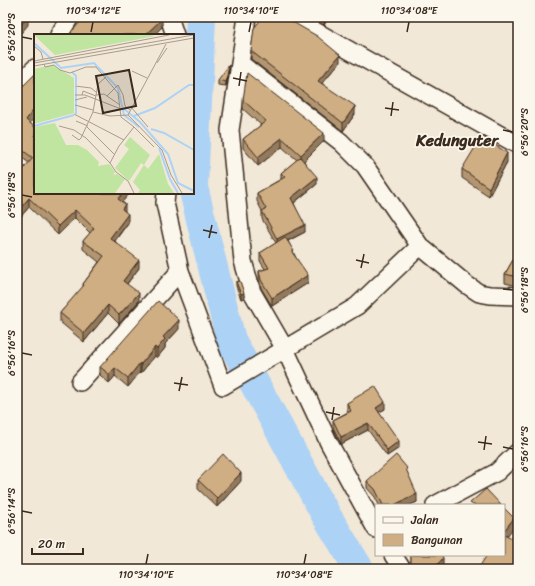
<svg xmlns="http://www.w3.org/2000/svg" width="535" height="586" viewBox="0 0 535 586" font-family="Sriracha,sans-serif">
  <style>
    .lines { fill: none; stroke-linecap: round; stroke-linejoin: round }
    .river { stroke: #acd2f6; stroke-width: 30 }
    .minor-casing { stroke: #3b2a1e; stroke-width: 20 }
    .minor { stroke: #fbf7ec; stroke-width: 17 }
    .wall { fill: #b39671; stroke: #3b2a1e }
    .shaded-wall { fill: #927a5c; stroke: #3b2a1e }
    .building { fill: #d0ae83; stroke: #3b2a1e }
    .ticks { fill: none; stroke: #3b2a1e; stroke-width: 1.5 }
    .labels { text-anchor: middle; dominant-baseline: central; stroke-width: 3.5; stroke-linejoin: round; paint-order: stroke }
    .quarter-label { font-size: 16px; font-weight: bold; fill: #3b2a1e; stroke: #fbf7ec }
    .inset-river { fill: none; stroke: #acd2f6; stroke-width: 2 }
    .inset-road { fill: none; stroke: #a99c8d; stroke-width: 1 }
    .view { fill: #3b2a1e; fill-opacity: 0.15; stroke: #3b2a1e; stroke-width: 2 }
    .inset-edge { fill: none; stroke: #3b2a1e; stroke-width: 2 }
    .neatline { fill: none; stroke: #3b2a1e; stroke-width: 1.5 }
    .ticks-label { font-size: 10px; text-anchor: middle; fill: #3b2a1e }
  </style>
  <rect width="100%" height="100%" fill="#f2e8d7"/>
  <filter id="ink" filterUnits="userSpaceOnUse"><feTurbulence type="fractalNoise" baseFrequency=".025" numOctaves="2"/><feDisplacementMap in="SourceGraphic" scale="8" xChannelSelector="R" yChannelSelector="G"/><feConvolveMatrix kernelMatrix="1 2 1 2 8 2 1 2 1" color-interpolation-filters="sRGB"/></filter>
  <g filter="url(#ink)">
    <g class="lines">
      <path class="river" d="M 201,17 L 193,187 L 231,340 L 326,515 L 359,569"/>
      <defs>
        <path id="minor" d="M 169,17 L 175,35
          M 247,17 L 230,130 L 243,261 L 252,292 L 285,349 L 329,443 L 376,529
          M 290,17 L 518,145
          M 59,35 L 70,17
          M 241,64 L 341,142 L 365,166 L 420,246 L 467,285 L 479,293 L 490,295 L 518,296
          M 17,86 L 35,68
          M 166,193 L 165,203 L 180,271 L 223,386 L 357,306 L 420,246
          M 80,382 L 180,271
          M 435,505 L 497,472 L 518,452
          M 393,555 L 402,569"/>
      </defs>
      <use href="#minor" class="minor-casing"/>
      <use href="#minor" class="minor"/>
    </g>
    <path class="wall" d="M 309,17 L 329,17 L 324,25 Z
      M 251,51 L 340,62 L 322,83 L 355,114 L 343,131 L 251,59 Z
      M 229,70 L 226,86 L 218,85 L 218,80 Z
      M 24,85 L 30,123 L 122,202 L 128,223 L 115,241 L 139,268 L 127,284 L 139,301 L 119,324 L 108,313 L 84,342 L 60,322 L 60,313 L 83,287 L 83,284 L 99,262 L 83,249 L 83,241 L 90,233 L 75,218 L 58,235 L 29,207 L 17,221 L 17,176 L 29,163 L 17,154 L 17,87 Z
      M 243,100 L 324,141 L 304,161 L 317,184 L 294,203 L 305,232 L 288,241 L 308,283 L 272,306 L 261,288 L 259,279 L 259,271 L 265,269 L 260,261 L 260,253 L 276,243 L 262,219 L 262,211 L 257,201 L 257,193 L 281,179 L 281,173 L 297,160 L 282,147 L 258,166 L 243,148 L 243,139 L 261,125 L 243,109 Z
      M 507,162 L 489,196 L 462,178 L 462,169 Z
      M 518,251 L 518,286 L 505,283 L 505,274 Z
      M 236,282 L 244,298 L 241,299 L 236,286 Z
      M 179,329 L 165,344 L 165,348 L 157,358 L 155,356 L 141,373 L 140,372 L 128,387 L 115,376 L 109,383 L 100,375 L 100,367 Z
      M 347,403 L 385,409 L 379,412 L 399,448 L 387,456 L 368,430 L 341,444 L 333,427 L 333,420 L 348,412 L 347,410 Z
      M 407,472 L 417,502 L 410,505 L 379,505 L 375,497 L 367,488 L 367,481 Z
      M 198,480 L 241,481 L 217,507 L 198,489 Z
      M 411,555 L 443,566 L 441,569 L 411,569 Z"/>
    <path class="shaded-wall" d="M 28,17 L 28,25 L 17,38 L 17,29 Z
      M 324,17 L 329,17 L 324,25 Z
      M 162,19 L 162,27 L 154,35 L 145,35 Z
      M 340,55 L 340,62 L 318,88 L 318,81 Z
      M 229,65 L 229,70 L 226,86 L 226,82 Z
      M 355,106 L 355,114 L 343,131 L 343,123 Z
      M 35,108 L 35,117 L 26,128 L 26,120 Z
      M 324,133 L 324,141 L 301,164 L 301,155 Z
      M 282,138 L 282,147 L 258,166 L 258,157 Z
      M 507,153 L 507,162 L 489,196 L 489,188 Z
      M 317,177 L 317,184 L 291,205 L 291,198 Z
      M 123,193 L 130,193 L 118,207 L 118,199 Z
      M 29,198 L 29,207 L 17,221 L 17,212 Z
      M 125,204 L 125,213 L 122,209 Z
      M 75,210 L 75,218 L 58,235 L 58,226 Z
      M 128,214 L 128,223 L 110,246 L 110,238 Z
      M 305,225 L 305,232 L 277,246 L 277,239 Z
      M 139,260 L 139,268 L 123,289 L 123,281 Z
      M 308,275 L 308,283 L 272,306 L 272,298 Z
      M 139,293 L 139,301 L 119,324 L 119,315 Z
      M 244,293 L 244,298 L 241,299 L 241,294 Z
      M 108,305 L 108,313 L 84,342 L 84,333 Z
      M 179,320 L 179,329 L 165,344 L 165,348 L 157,358 L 157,349 L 163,337 Z
      M 155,347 L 155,356 L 141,373 L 141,364 Z
      M 140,363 L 140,372 L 128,387 L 128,378 Z
      M 115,368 L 115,376 L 109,383 L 109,374 Z
      M 385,402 L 385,409 L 376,414 L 376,408 Z
      M 368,423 L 368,430 L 341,444 L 341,437 Z
      M 399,441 L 399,448 L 387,456 L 387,450 Z
      M 241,473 L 241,481 L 217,507 L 217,498 Z
      M 417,494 L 417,502 L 410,505 L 394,505 Z
      M 514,518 L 514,527 L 504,540 L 504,531 Z
      M 443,558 L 443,566 L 441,569 L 434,569 Z"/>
    <path class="building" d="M 17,17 L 28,17 L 17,29 Z
      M 85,17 L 161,17 L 162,19 L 145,35 L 72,35 L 71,32 Z
      M 263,17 L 284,17 L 317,36 L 340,55 L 318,81 L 355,106 L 343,123 L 251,51 L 254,28 Z
      M 229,65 L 226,82 L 218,80 Z
      M 247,73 L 324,133 L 301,155 L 282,138 L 258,157 L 243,139 L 266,121 L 243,100 Z
      M 35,74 L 35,108 L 26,120 L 35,127 L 35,193 L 123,193 L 118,199 L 125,204 L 122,209 L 128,214 L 110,238 L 139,260 L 123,281 L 139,293 L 119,315 L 108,305 L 84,333 L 60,313 L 84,285 L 83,284 L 104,256 L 83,241 L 94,228 L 75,210 L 58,226 L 29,198 L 17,212 L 17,176 L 33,158 L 17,146 L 17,87 L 24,85 Z
      M 482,136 L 507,153 L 489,188 L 462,169 Z
      M 300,157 L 317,177 L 291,198 L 305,225 L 277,239 L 262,211 L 266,209 L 257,193 L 285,177 L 281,173 Z
      M 285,237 L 294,251 L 292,252 L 308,275 L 272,298 L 261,280 L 259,271 L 269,268 L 260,253 Z
      M 518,251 L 518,277 L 505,274 Z
      M 240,281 L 244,293 L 241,294 L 236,282 Z
      M 158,301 L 179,320 L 163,337 L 165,339 L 157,349 L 155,347 L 141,364 L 140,363 L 128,378 L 115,368 L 109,374 L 100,367 Z
      M 375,386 L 385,402 L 376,408 L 399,441 L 387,450 L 368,423 L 341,437 L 333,420 L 351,411 L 347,403 Z
      M 223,454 L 241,473 L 217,498 L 198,480 Z
      M 396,455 L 407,468 L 406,469 L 417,494 L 394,505 L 383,505 L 375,489 L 367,481 Z
      M 486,489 L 501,505 L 473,505 L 470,503 Z
      M 504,508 L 514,518 L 504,531 Z
      M 504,535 L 518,542 L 518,569 L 478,569 L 487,555 L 504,555 Z
      M 411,555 L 442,555 L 443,558 L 434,569 L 414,569 L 411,564 Z"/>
  </g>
  <path class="ticks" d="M 91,32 L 93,22M 249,32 L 251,22M 407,32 L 409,22M 22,37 L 32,39M 233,78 L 247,81M 239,86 L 241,72M 385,108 L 399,110M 391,116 L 393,102M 503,130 L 513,132M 22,195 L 32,197M 203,230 L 217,233M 209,238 L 212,225M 356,260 L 369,263M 361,268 L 364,254M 503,289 L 513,290M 22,353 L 32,355M 174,383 L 188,385M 179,391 L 182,377M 326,412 L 340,415M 332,420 L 334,407M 478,442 L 492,444M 503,447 L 513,449M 484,450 L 486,436M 22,511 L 32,513M 146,564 L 148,554M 304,564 L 306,554"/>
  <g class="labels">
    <g class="quarter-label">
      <text x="457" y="140">Kedunguter</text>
    </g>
  </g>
  <g transform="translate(34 34)">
    <rect width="160" height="160" fill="#f2e8d7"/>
    <path d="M 0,1 L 116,1 L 121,2 L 21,21 ZM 19,31 L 40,44 L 40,79 L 0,90 L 0,35 ZM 21,89 L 32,111 L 44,111 L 53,116 L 65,128 L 64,132 L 75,130 L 81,138 L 79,141 L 83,140 L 91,145 L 81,159 L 0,159 L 0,93 ZM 96,103 L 116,121 L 110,131 L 114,135 L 125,120 L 134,150 L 140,159 L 104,159 L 106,156 L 99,148 L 110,131 L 107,129 L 95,147 L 81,134 L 95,115 L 90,111 Z" fill="#bfe5a0"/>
    <path class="inset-river" d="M 0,9 L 27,34 L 60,29 L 84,54 L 90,81 L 105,93M 38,38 L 42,42 L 42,51M 89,74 L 106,88 L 134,120 L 144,149 L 160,157M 42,80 L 42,53M 100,82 L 121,74 L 155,51 L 160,51M 0,92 L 40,81M 117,95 L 130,99 L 160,116M 125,114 L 136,145 L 144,159"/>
    <path class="inset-road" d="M 0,12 L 7,18 L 9,25M 0,27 L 135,1M 0,29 L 159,1M 123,29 L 133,14M 10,30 L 11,33 L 20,31 L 26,36 L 36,39 L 52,33 L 62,33 L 84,59 L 87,83M 0,32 L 160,4M 98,37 L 113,44M 41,52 L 57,54 L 62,58M 41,61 L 51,61 L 87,75M 48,61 L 49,57 L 62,62M 62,61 L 70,60 L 86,71M 73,62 L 84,51 L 89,61 L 91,72 L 96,76M 41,66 L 53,63M 41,71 L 59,76M 97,73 L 114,93M 59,78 L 76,82 L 94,81 L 132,10M 40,80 L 90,106M 94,81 L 128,116 L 137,141 L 148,159M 42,87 L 54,92M 25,92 L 40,96 L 52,104 L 76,129 L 82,138 L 94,147 L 100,159M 53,93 L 81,121M 100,93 L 120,113M 38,101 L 45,106 L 47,104 L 59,78 L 64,50 L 72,43M 76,129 L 85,112 L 100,93 L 87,83"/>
    <path class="view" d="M 95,36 L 102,72 L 69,79 L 62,42 Z"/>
    <rect width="160" height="160" class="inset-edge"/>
  </g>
  <rect width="535" height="586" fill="none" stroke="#fbf7ec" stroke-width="44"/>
  <rect x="375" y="504" width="130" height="52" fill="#fbf7ec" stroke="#aea59a"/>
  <rect x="383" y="517" width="20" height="6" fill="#fbf7ec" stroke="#aea59a"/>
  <text x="411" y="524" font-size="12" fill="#3b2a1e">Jalan</text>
  <rect x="383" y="534" width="20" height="12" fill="#d0ae83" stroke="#aea59a"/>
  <text x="411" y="544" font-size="12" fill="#3b2a1e">Bangunan</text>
  <path d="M32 548v6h51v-6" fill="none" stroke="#3b2a1e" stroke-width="2"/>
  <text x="38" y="548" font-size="12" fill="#3b2a1e" stroke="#fbf7ec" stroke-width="3" paint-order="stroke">20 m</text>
  <rect x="22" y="22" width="491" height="542" class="neatline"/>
  <g class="ticks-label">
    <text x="93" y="14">110°34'12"E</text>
    <text x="251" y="14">110°34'10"E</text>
    <text x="409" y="14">110°34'08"E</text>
    <text transform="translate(11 37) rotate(-90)" y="4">6°56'20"S</text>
    <text transform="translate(524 132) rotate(-90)" y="4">6°56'20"S</text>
    <text transform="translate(11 195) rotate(-90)" y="4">6°56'18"S</text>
    <text transform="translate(524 290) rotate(-90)" y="4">6°56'18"S</text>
    <text transform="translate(11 353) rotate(-90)" y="4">6°56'16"S</text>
    <text transform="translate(524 449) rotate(-90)" y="4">6°56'16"S</text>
    <text transform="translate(11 511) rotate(-90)" y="4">6°56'14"S</text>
    <text x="146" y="578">110°34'10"E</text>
    <text x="304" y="578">110°34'08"E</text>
  </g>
</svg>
